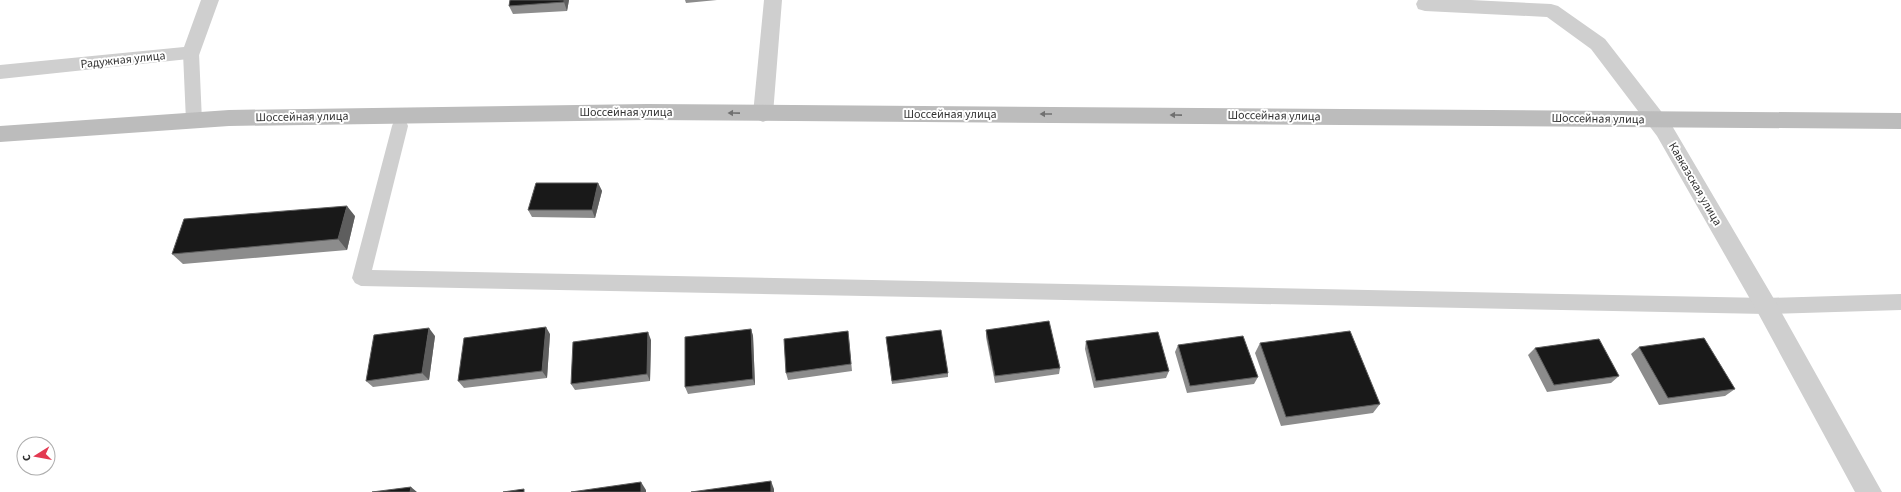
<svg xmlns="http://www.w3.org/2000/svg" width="1901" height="492" viewBox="0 0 1901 492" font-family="'Source Sans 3',sans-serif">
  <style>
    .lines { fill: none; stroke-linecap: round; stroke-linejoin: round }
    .lane { fill: #cfcfcf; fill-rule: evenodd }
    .street { fill: #cfcfcf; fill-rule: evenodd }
    .secondary { fill: #bcbcbc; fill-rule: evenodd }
    .wall { fill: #8c8c8c }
    .shaded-wall { fill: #5e5e5e }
    .building { fill: #191919; stroke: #5e5e5e }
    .oneway { fill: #707070 }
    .labels { text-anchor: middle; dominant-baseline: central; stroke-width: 4; stroke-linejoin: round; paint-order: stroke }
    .street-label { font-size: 12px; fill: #323232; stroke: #fff }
  </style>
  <rect width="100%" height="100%" fill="#fff"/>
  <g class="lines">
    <path class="lane" d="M 191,47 L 197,49 L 199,53 L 202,121 L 200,125 L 194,127 L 188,125 L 186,121 L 183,53 L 185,49 Z
      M 400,120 L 406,121 L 408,126 L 372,270 L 1766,298 L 1901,294 L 1901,310 L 1766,314 L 361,286 L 355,283 L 352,278 L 392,126 L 394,121 Z"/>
    <path class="street" d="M 201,0 L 219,0 L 198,58 L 0,79 L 0,65 L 184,47 Z
      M 764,0 L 782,0 L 773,114 L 770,119 L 763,122 L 756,119 L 753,114 Z
      M 1418,0 L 1471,0 L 1551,4 L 1558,6 L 1605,39 L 1671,124 L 1774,299 L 1882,492 L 1855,492 L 1758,313 L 1657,136 L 1591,49 L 1547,17 L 1425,11 L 1418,9 L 1416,4 Z"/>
    <path class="secondary" d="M 647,104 L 1901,113 L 1901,129 L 647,120 L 229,126 L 0,142 L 0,126 L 229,110 Z"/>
  </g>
  <path class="wall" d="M 510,0 L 569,0 L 567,11 L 513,14 L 509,6 Z
    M 685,0 L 717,0 L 686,3 Z
    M 598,183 L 602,191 L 595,218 L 532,217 L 528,210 Z
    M 355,216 L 347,250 L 183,264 L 172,254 Z
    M 751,329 L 753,336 L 755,385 L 688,394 L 685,387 Z
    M 986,330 L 1060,368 L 1059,374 L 995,383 L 986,337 Z
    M 550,334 L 547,378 L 464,388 L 458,381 Z
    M 435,336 L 429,380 L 373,387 L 366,381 Z
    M 886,337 L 948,373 L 948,377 L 892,384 Z
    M 849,339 L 852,371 L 788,380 L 786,373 Z
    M 651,340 L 650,381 L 575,390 L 571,384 Z
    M 1086,341 L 1169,371 L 1166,378 L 1094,388 L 1085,349 Z
    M 1260,343 L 1380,404 L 1373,413 L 1281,426 L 1255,353 Z
    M 1178,345 L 1258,377 L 1254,384 L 1187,393 L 1175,352 Z
    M 1639,347 L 1735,389 L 1725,396 L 1659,405 L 1631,354 Z
    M 1535,348 L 1619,376 L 1611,383 L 1547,392 L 1528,355 Z"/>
  <path class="shaded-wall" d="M 564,0 L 569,0 L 567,11 L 564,2 Z
    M 598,183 L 602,191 L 595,218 L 592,210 Z
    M 347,206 L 355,216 L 347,250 L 338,239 Z
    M 546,327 L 550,334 L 547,378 L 542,371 Z
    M 429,328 L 435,336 L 429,380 L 422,373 Z
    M 751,329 L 753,336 L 755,385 L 753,379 Z
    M 648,332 L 651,340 L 650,381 L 647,374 Z
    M 771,481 L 774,489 L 774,492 L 771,492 Z
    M 641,482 L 646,490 L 646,492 L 641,492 Z
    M 411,487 L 417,492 L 410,492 Z"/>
  <path class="building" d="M 510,0 L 564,0 L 564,2 L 509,6 Z
    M 536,183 L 598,183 L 592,210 L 528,210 Z
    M 347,206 L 338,239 L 172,254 L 184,219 Z
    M 1049,321 L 1060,368 L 995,376 L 986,330 Z
    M 546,327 L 542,371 L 458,381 L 464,338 Z
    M 429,328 L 422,373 L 366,381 L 374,335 Z
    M 751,329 L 753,379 L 685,387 L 685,337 Z
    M 941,330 L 948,373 L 892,381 L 886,337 Z
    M 848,331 L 851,364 L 786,373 L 784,339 Z
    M 1350,331 L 1380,404 L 1286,417 L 1260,343 Z
    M 648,332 L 647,374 L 571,384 L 573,342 Z
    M 1158,332 L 1169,371 L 1096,381 L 1086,341 Z
    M 1243,336 L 1258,377 L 1190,386 L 1178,345 Z
    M 1704,338 L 1735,389 L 1668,398 L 1639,347 Z
    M 1599,339 L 1619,376 L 1554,385 L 1535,348 Z
    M 771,481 L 771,492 L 691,492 Z
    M 641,482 L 641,492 L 571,492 Z
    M 411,487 L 410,492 L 372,492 Z
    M 524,489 L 524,492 L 503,492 Z"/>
  <defs><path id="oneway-solid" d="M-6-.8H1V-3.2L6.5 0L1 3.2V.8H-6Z"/></defs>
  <g class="oneway">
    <use href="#oneway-solid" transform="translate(734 113) rotate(-179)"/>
    <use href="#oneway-solid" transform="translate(1046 114) rotate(180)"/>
    <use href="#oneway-solid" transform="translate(1176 115) rotate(-179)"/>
  </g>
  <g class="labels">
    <g class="street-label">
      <text transform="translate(123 60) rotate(-6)">Радужная улица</text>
      <text x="626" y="112">Шоссейная улица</text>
      <text x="950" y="114">Шоссейная улица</text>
      <text transform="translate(1274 116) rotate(1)">Шоссейная улица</text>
      <text transform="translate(302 117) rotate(-1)">Шоссейная улица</text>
      <text transform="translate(1598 119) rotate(1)">Шоссейная улица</text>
      <text transform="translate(1695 184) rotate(60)">Кавказская улица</text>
    </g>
  </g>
  <g transform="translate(36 456) rotate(259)"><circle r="19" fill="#ffffff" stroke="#adadad"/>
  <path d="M0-3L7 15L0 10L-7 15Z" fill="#e33951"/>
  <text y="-6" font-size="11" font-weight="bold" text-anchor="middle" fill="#323232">С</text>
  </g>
</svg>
